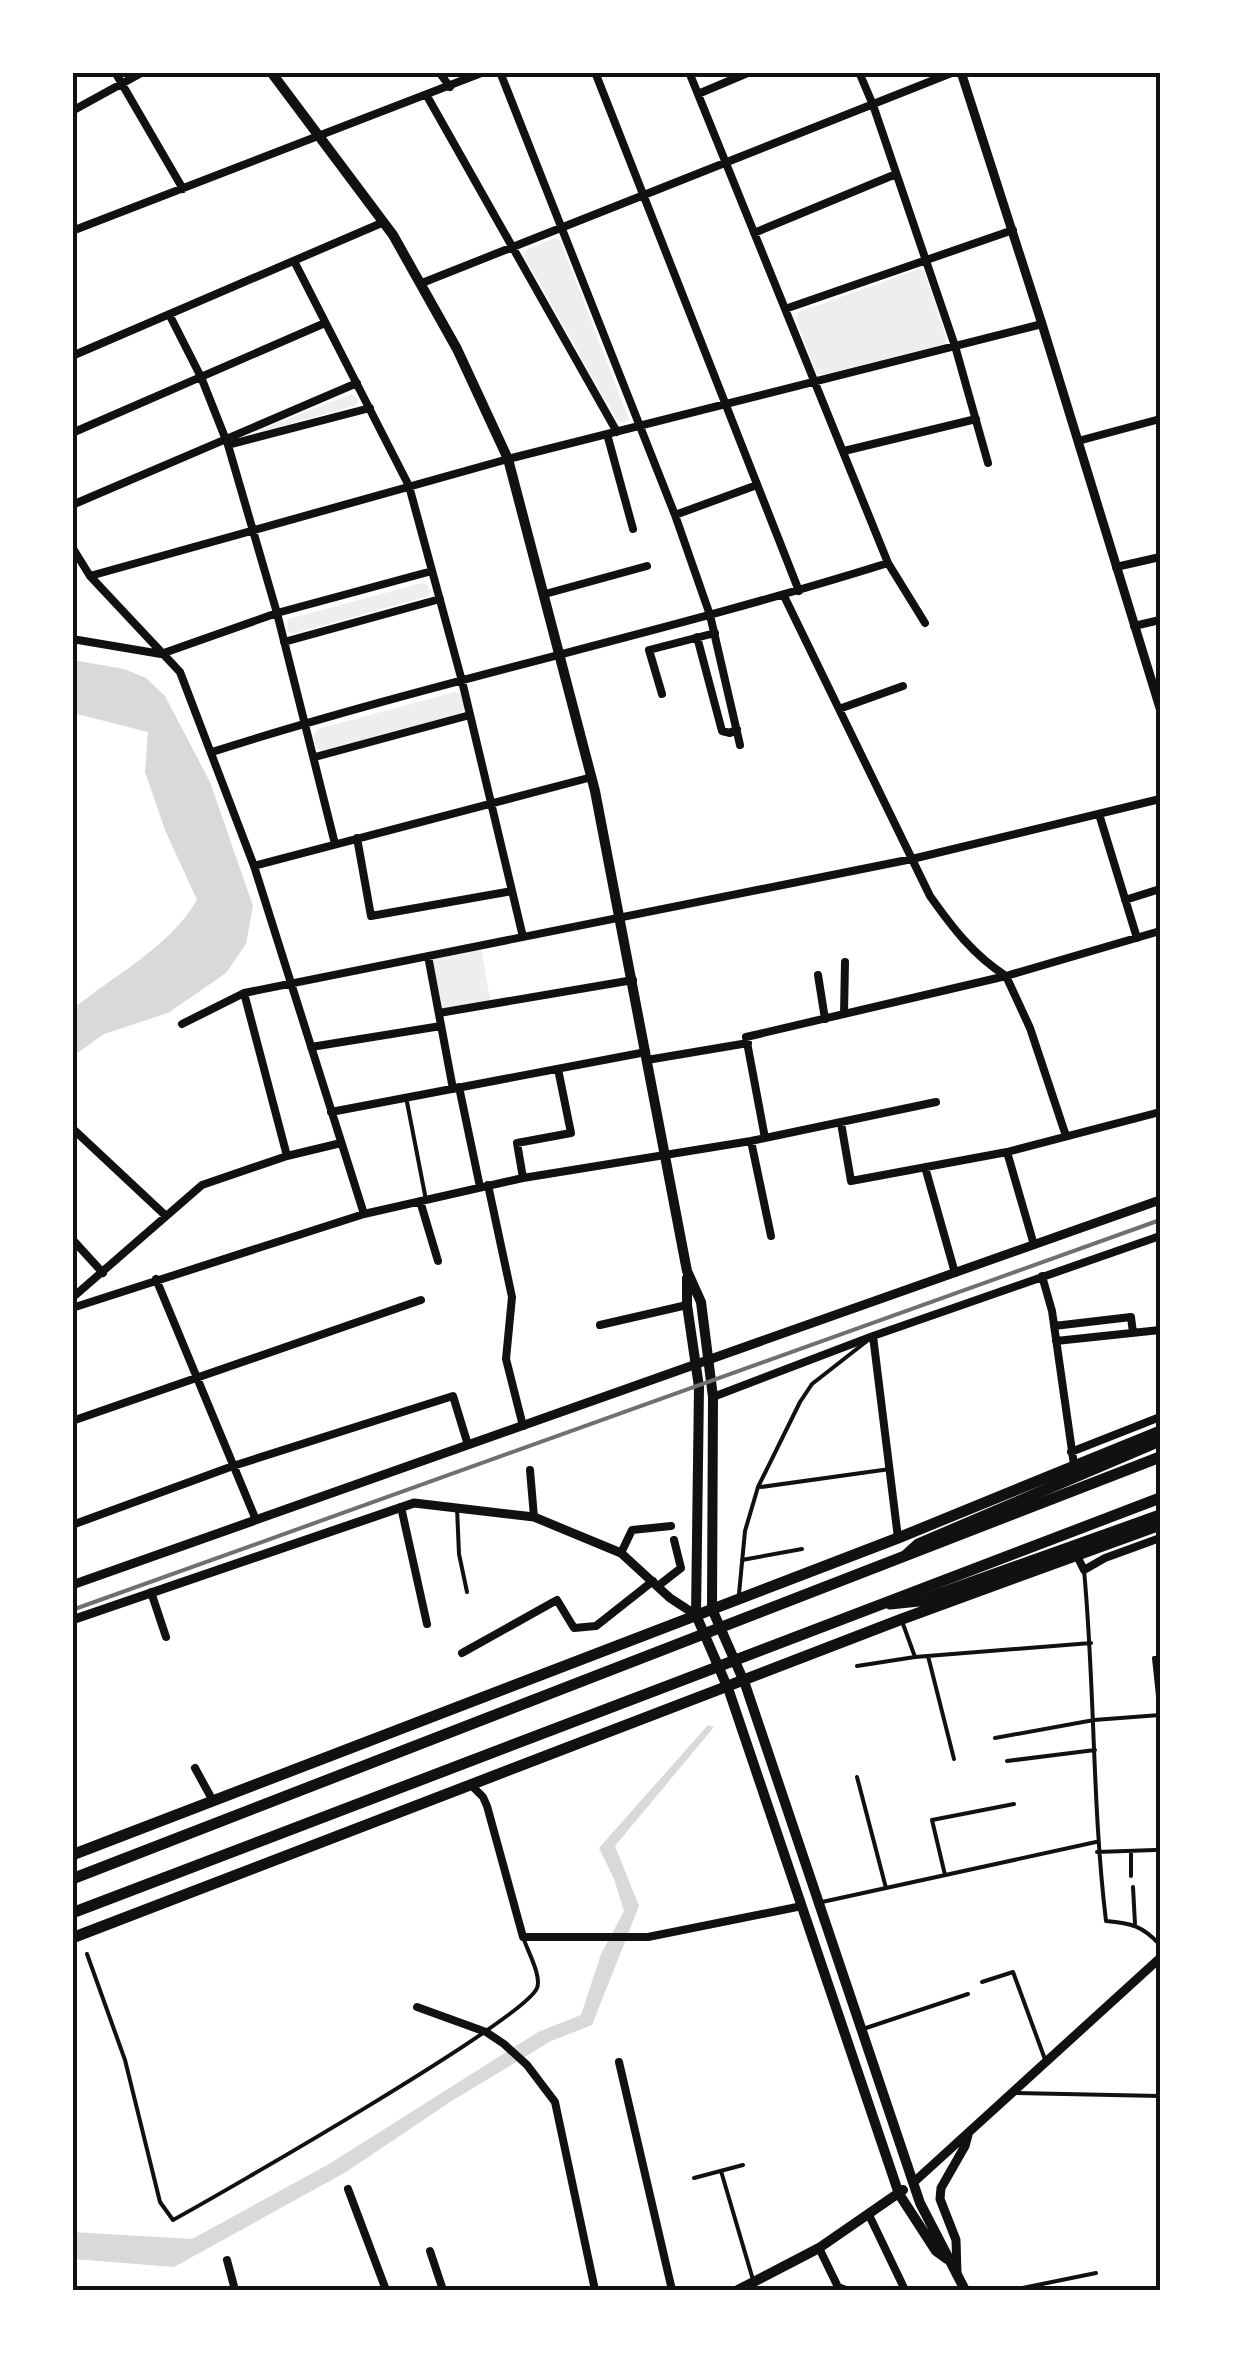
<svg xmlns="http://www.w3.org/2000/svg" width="1233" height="2363" viewBox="0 0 1233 2363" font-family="Montserrat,sans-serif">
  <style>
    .green { fill: #eee }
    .water { fill: #d9d9d9 }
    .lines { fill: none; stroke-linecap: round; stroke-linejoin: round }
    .service { stroke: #111; stroke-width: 4 }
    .minor { stroke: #111; stroke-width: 8 }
    .tertiary { stroke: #111; stroke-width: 9 }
    .secondary { stroke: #111; stroke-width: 10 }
    .primary { stroke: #111; stroke-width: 11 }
    .trunk { stroke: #111; stroke-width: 11 }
    .rail { stroke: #707070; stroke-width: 4 }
    .neatline { fill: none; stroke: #111; stroke-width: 4 }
  </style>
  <rect width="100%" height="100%" fill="#fff"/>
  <path class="green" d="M 555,238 L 561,242 L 629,420 L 621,423 L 616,419 L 524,256 L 526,250 Z
    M 919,269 L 924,271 L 947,340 L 944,344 L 823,375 L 817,374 L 796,320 L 799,312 Z
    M 351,394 L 357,398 L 358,403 L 354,406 L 261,432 L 260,430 Z
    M 422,583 L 428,585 L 431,592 L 428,596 L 292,634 L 287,631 L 288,619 Z
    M 455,692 L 461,694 L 465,707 L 461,713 L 322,751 L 316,748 L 313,735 L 318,729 Z
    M 481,948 L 491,1004 L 439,1012 L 429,958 Z"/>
  <path class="water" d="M 73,660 L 124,669 L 146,678 L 165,696 L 210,782 L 253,906 L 246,944 L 226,973 L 168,1013 L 104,1034 L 73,1056 L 73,1009 C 114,975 170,947 197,900 L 165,830 L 145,772 L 148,732 L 73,713 Z
    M 708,1725 L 714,1727 L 615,1846 L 639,1906 L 592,2025 L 551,2041 L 450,2102 L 346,2172 L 174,2267 L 73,2259 L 72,2232 L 192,2239 L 329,2164 L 538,2032 L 581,2015 L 601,1954 L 624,1911 L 614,1879 L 599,1848 Z"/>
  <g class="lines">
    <path class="service" d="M 406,1097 L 426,1200
      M 761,1487 L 890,1469
      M 457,1508 L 459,1554 L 467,1592
      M 742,1560 L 802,1549
      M 1084,1570 C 1095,1687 1092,1805 1106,1921 C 1131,1923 1143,1926 1160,1945
      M 739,1594 L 745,1531 L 758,1487 L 800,1402 L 812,1384 L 867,1341
      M 903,1624 L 915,1657
      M 928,1656 L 954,1759
      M 857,1666 L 915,1657 L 1091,1643
      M 995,1738 L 1094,1720 L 1160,1715 L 1154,1658 L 1160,1658
      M 1007,1761 L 1095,1750
      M 857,1777 L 886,1888
      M 1131,1851 L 1131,1876
      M 1097,1852 L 1155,1850
      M 945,1875 L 932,1820 L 1014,1804
      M 1133,1887 L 1135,1924
      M 822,1902 L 1096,1842
      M 87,1954 L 125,2060 L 160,2202 L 173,2220 C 222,2193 524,2020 537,1988 C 542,1976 527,1950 523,1937
      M 982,1982 L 1013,1972 L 1046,2062
      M 863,2029 L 968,1994
      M 1015,2093 L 1160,2096
      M 721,2171 L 756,2290
      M 694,2178 L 743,2165
      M 1013,2290 L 1096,2273"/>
    <path class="minor" d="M 115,72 L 183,189
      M 439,72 L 450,87
      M 500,72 L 675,515 L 710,615 L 740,745
      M 595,72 L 799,591
      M 689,72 L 888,563 L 925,623
      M 859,72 L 873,105 L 955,346 L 988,463
      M 698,94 L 750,72
      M 427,96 L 617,432
      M 72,111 L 143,72
      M 72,231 L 484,72
      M 754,233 L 896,174
      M 294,261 L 409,486 L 462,681 L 523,937
      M 422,283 L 954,72
      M 785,309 L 1013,230
      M 169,314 L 201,377 L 228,445 L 277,613 L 335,844
      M 72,356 L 384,222
      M 72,433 L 325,323
      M 607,434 L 633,529
      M 1078,441 L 1160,419
      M 228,445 L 370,408
      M 844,451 L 976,419
      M 72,505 L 357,383
      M 675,515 L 757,485
      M 72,547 L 90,576 L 180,672 L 254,866 L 364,1214
      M 1116,567 L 1160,557
      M 90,576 L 508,459 L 1042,324
      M 545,594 L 647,566
      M 784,596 L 930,896 C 952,927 973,955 1006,976
      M 1134,626 L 1160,620
      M 697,637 L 722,731 L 730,733 L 737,729
      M 72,639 L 161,654
      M 284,642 L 440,599
      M 161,654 L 277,613 L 432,571
      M 662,694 L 649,650 L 715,633
      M 839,709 L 903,686
      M 212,752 C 435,681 665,633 888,563
      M 315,757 L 470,715
      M 1099,814 L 1137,938
      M 357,838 L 371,916 L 512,891
      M 254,866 L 592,777
      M 1125,900 L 1160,889
      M 428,956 L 453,1089
      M 818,975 L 825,1019
      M 1006,976 L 1030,1028 L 1066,1136
      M 439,1013 L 633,980
      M 844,1014 L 845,962
      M 182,1024 L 244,993 L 912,859 L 1160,799
      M 311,1047 L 441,1026
      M 647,1060 L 748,1043
      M 459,1087 L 480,1187
      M 331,1112 L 646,1052
      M 841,1123 L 851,1181 L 1007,1152 L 1160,1112
      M 72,1128 L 166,1216
      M 765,1138 L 746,1037 L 1006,976 L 1160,931
      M 751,1141 L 771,1236
      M 1007,1152 L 1034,1245
      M 287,1156 L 341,1143
      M 925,1167 L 955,1273
      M 523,1178 L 517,1143 L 571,1133 L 558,1069
      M 488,1185 L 512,1297 L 506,1359 L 523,1426
      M 420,1201 L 438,1261
      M 72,1239 L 103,1273
      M 1042,1276 L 1052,1311 L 1074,1465
      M 156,1279 L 256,1520
      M 72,1298 L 202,1185 L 287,1156 L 244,993
      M 72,1308 L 364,1214 L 523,1178 L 751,1141 L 936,1102
      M 600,1325 L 687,1305
      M 1054,1326 L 1131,1317 L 1133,1333
      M 873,1336 L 898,1538
      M 1056,1341 L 1160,1330
      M 713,1397 L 873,1336 L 1160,1236
      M 72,1421 L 421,1300
      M 1071,1452 L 1160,1417
      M 530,1470 L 534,1517
      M 401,1507 L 427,1624
      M 72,1525 L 233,1466 L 453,1396 L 468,1445
      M 621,1553 L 632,1530 L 671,1526
      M 1077,1556 L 1084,1570 L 1105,1558 L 1160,1538
      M 658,1586 L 681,1568 L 674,1540
      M 151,1592 L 166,1637
      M 462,1653 L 557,1600 L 574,1628 L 596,1626 L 653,1581
      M 195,1768 L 213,1801
      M 471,1785 L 483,1797 L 487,1806 L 523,1937 L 648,1937 L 802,1906
      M 417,2007 L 486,2032 L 504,2044 L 527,2065 L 555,2102 L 595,2290
      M 619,2062 L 672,2290
      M 348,2189 L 386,2290
      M 869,2215 L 905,2290
      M 819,2248 L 838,2287 L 846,2290
      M 430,2251 L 443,2290
      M 227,2260 L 235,2290"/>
    <path class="tertiary" d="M 961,72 L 1042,324 L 1160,708
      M 72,1585 L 1160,1200
      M 72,1620 L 414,1503 L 534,1517 L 621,1553 L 670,1598 L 696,1615
      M 914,2182 L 1160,1958
      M 957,2274 L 956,2240 L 940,2199 L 941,2188 L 965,2146 L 968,2135"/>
    <path class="secondary" d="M 271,72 L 393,235 L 457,349 L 508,459 L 595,791 L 687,1271 L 701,1302 L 713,1397 L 712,1609 L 745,1684 L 920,2203 L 965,2290
      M 687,1278 L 687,1305 L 699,1387 L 696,1615 L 729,1691 L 899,2194 L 936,2251 L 947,2259
      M 738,2290 L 819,2248 L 903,2190"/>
    <path class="primary" d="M 906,1555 L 918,1544 L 1160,1441
      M 890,1604 L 919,1601 L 1160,1515
      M 72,1855 L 898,1538 L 1160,1431
      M 72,1938 L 902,1619 L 1160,1525"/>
    <path class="trunk" d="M 72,1879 L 1160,1457
      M 72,1913 L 1160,1498"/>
    <path class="rail" d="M 72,1610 L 1160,1220"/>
  </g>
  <rect width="1233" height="2363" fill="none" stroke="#ffffff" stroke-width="150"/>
  <rect x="75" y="75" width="1083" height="2213" class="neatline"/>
</svg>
